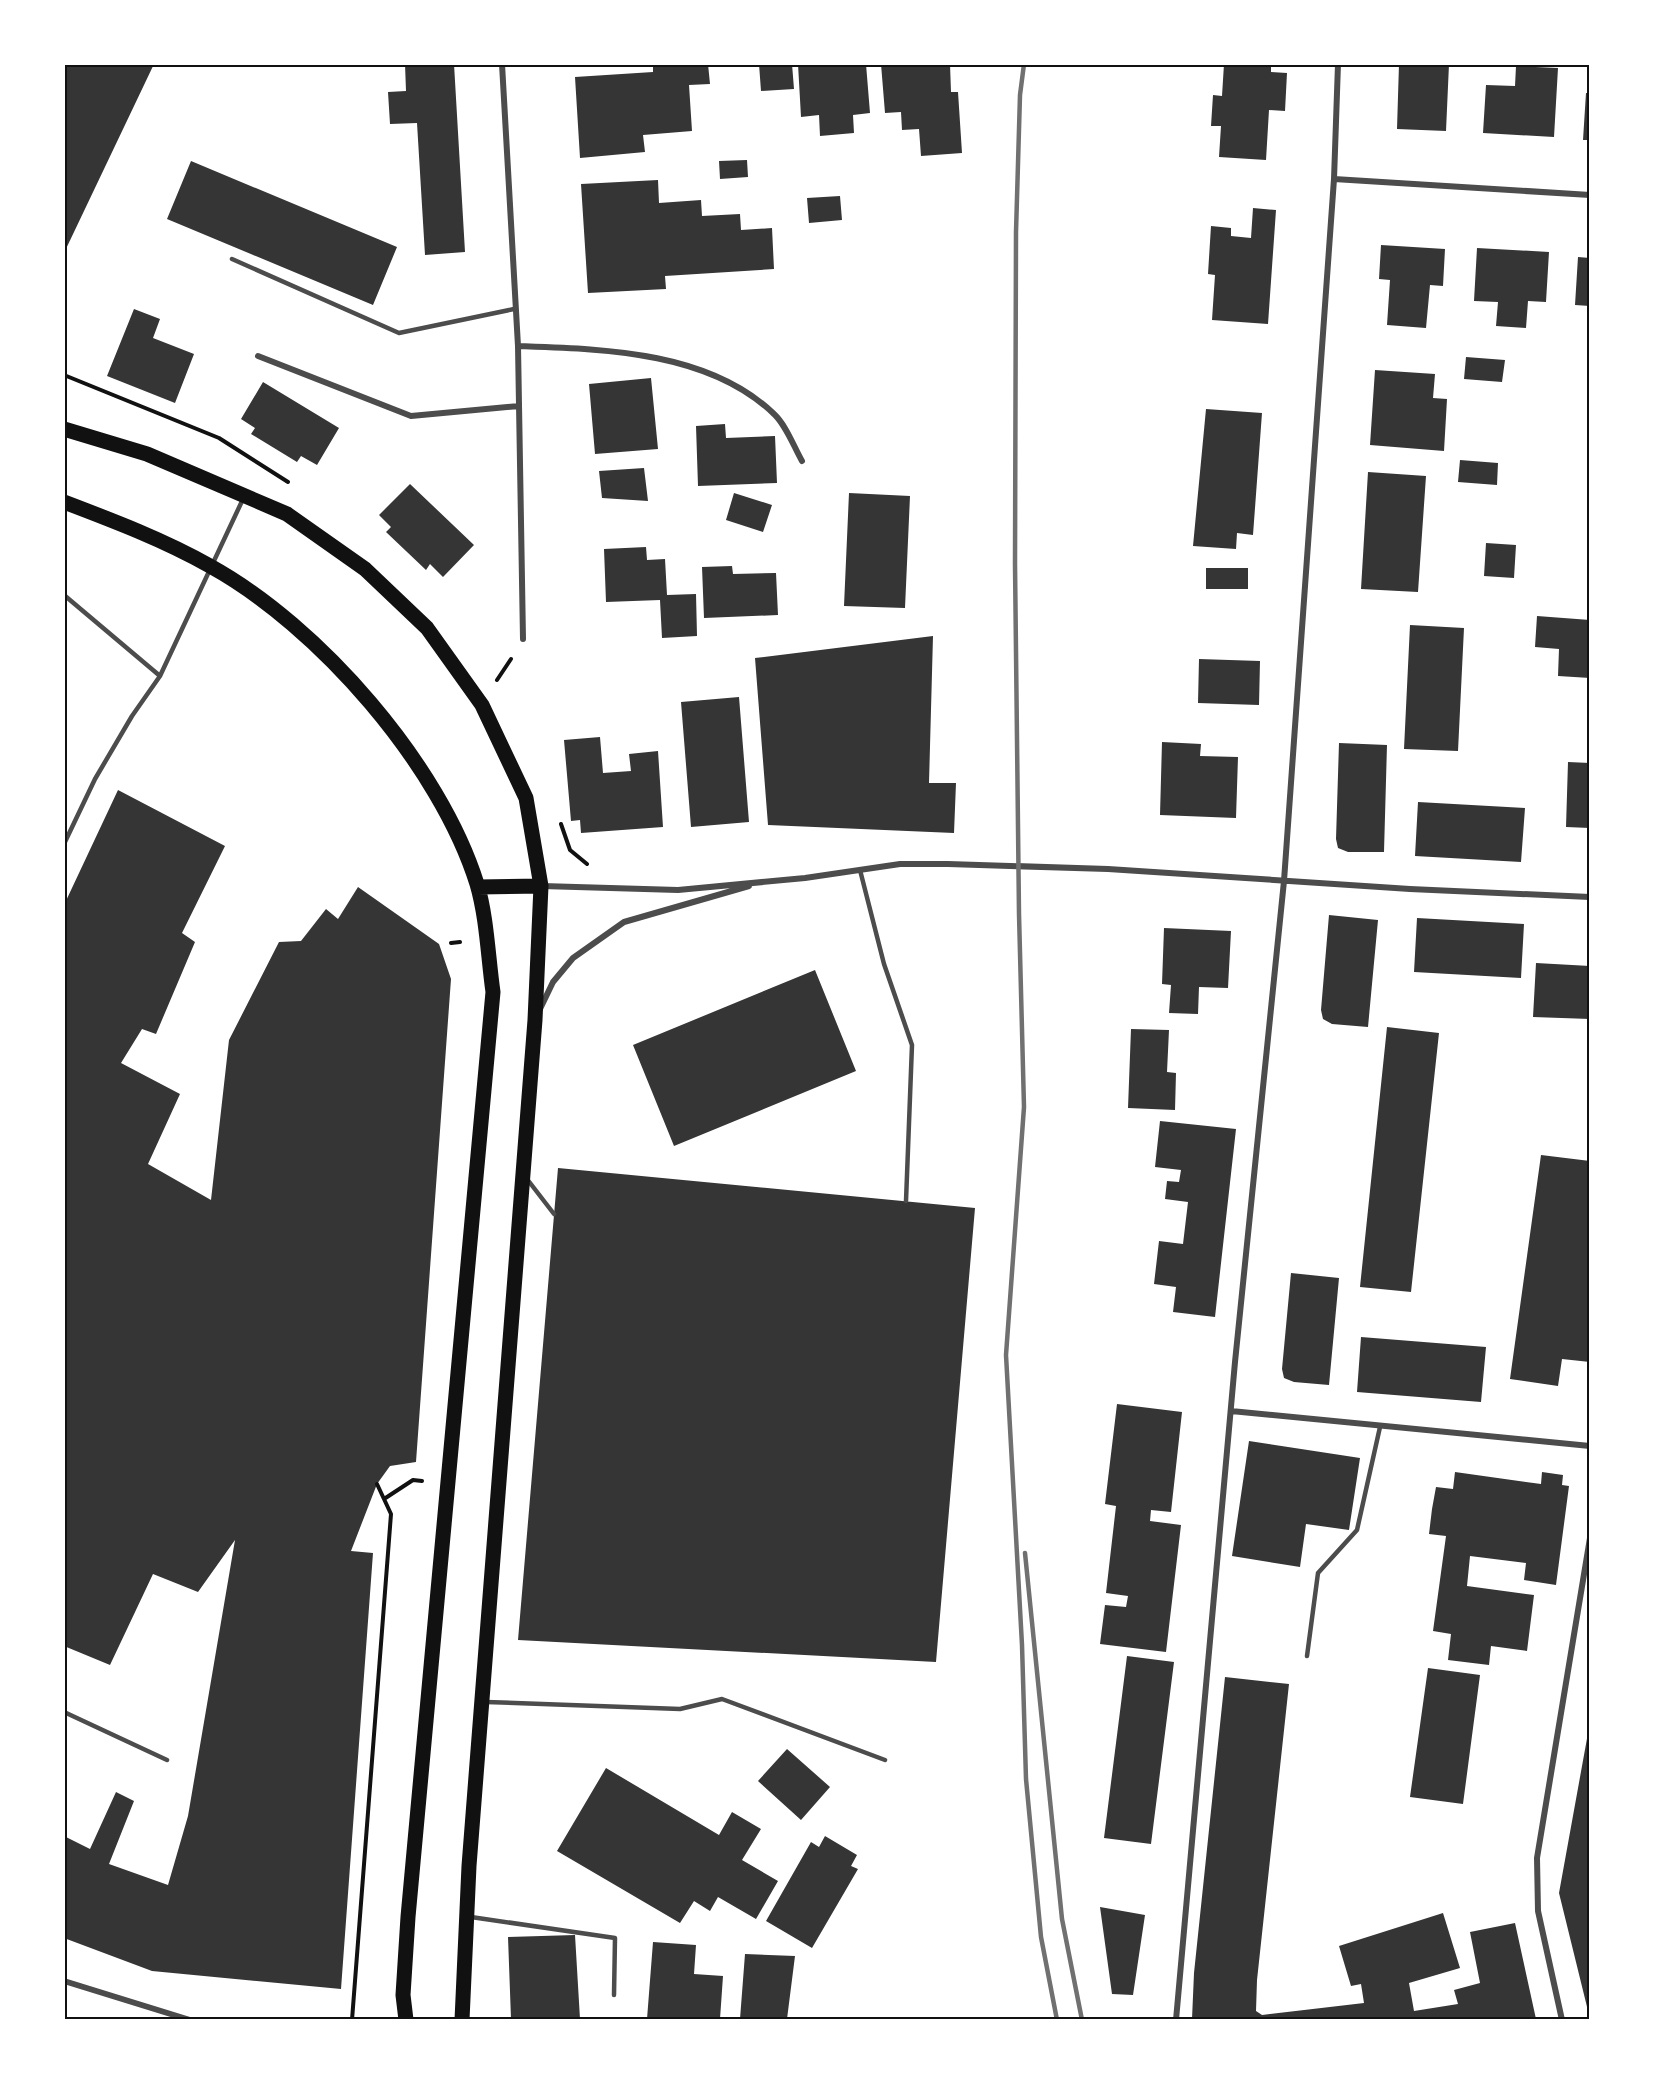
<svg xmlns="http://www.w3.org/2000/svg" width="1654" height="2084" viewBox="0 0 1654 2084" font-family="'DM Sans',sans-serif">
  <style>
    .building { fill: #353535 }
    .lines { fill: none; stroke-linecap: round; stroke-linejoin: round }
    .path { stroke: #111; stroke-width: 4 }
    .service { stroke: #4c4c4c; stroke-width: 4.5 }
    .minor { stroke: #4c4c4c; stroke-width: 6 }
    .primary { stroke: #111; stroke-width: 15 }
    .rail { stroke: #707070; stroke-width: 4.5 }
    .neatline { fill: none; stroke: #111; stroke-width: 2 }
  </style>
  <rect width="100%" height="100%" fill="#fff"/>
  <path class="building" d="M 64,64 L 154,64 L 64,253 Z
    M 405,64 L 454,64 L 465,252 L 425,255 L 417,123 L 390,124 L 388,92 L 406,91 Z
    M 653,64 L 708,64 L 710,84 L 689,85 L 692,131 L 643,135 L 645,152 L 580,158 L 575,77 L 653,72 Z
    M 759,64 L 792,64 L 794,89 L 761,91 Z
    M 798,64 L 866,64 L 870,113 L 853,115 L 854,133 L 820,136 L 819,115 L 801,117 Z
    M 881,64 L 950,64 L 951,92 L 958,92 L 962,153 L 921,156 L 919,129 L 902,130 L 901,112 L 885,113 Z
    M 1224,64 L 1271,64 L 1271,72 L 1287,73 L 1285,111 L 1269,110 L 1266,160 L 1219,157 L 1221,126 L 1211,126 L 1213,95 L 1222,96 Z
    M 1399,64 L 1449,64 L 1446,131 L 1397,129 Z
    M 1516,66 L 1558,68 L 1554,137 L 1483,133 L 1486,85 L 1515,86 Z
    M 1586,93 L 1590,93 L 1590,140 L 1583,140 Z
    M 747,160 L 748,177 L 720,179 L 719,161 Z
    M 191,161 L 397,247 L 373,305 L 167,219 Z
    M 658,180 L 659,203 L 701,200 L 702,216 L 740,214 L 741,230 L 772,228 L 774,269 L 665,276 L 666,289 L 588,293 L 581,184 Z
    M 840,196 L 842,220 L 809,223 L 807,198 Z
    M 1253,208 L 1276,210 L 1268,324 L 1212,320 L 1215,275 L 1208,274 L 1211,226 L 1231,228 L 1231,236 L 1251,238 Z
    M 1381,245 L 1445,249 L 1443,286 L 1430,285 L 1426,328 L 1387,325 L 1390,280 L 1379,279 Z
    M 1477,248 L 1549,252 L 1546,302 L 1528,301 L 1526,328 L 1496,326 L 1498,302 L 1474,301 Z
    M 1578,257 L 1590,258 L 1590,306 L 1575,305 Z
    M 134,309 L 160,319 L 153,338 L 194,354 L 175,403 L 107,376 Z
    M 1466,357 L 1505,360 L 1502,382 L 1464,379 Z
    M 1375,370 L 1435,374 L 1433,398 L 1447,399 L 1444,451 L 1370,445 Z
    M 651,378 L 658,449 L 595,454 L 589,384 Z
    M 263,382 L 339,428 L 317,465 L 301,456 L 297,462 L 251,434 L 255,428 L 241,419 Z
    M 1206,409 L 1262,413 L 1253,535 L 1237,533 L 1236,549 L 1193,546 Z
    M 725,424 L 726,438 L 775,436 L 777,483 L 698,486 L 696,426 Z
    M 1460,460 L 1498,463 L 1497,485 L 1458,482 Z
    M 644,468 L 648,501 L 602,498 L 599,471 Z
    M 1368,472 L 1426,476 L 1418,592 L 1361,589 Z
    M 410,484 L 474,545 L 443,577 L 430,564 L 426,570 L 386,532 L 391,527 L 379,515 Z
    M 734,493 L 772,505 L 763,532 L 726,520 Z
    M 849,493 L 910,496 L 905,608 L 844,606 Z
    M 1486,543 L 1516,545 L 1514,578 L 1484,576 Z
    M 646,547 L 647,560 L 665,559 L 667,595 L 696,594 L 697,636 L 662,638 L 660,600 L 606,602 L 604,549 Z
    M 732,566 L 733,574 L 776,573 L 778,615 L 704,618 L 702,567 Z
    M 1206,568 L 1248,568 L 1248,589 L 1206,589 Z
    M 1537,616 L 1590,620 L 1590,678 L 1558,676 L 1559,649 L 1535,647 Z
    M 1410,625 L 1464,628 L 1458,751 L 1404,749 Z
    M 933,636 L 929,783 L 956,783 L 954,833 L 768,825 L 755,658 Z
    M 1199,659 L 1260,661 L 1259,705 L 1198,703 Z
    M 739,697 L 749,822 L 691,827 L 681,702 Z
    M 600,737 L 603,773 L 631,771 L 629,754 L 658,751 L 663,827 L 581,833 L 580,820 L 571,821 L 564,740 Z
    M 1162,742 L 1201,744 L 1200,756 L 1238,757 L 1236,818 L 1160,815 Z
    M 1339,743 L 1387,745 L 1384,852 L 1348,852 L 1338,848 L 1336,839 Z
    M 1568,762 L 1590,763 L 1590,828 L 1566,827 Z
    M 118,790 L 225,846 L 182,933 L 195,942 L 156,1034 L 142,1029 L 121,1063 L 180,1094 L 148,1164 L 211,1200 L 229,1040 L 279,942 L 301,941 L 326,909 L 338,919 L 358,887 L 439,944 L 451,979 L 416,1462 L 390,1466 L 377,1484 L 351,1551 L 373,1553 L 341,1989 L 152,1971 L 64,1938 L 64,1836 L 90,1849 L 116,1792 L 134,1801 L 109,1864 L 168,1885 L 188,1816 L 235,1540 L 198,1592 L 153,1574 L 110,1665 L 64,1646 L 64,905 Z
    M 1418,802 L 1525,808 L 1521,862 L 1415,856 Z
    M 1329,915 L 1378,920 L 1368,1027 L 1332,1024 L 1323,1019 L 1321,1010 Z
    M 1417,918 L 1524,924 L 1521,978 L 1414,972 Z
    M 1164,928 L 1231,931 L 1228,988 L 1199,987 L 1198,1014 L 1169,1013 L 1171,985 L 1162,984 Z
    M 1536,963 L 1590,966 L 1590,1019 L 1533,1017 Z
    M 815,970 L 856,1071 L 674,1146 L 633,1045 Z
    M 1387,1027 L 1439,1033 L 1411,1292 L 1360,1287 Z
    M 1131,1029 L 1169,1030 L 1167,1072 L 1176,1073 L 1175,1110 L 1128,1108 Z
    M 1160,1121 L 1236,1129 L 1215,1317 L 1173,1312 L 1176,1287 L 1154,1284 L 1159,1241 L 1183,1244 L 1188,1202 L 1165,1199 L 1167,1181 L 1179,1182 L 1181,1170 L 1155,1167 Z
    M 1541,1155 L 1590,1161 L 1590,1362 L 1562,1359 L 1558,1386 L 1510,1379 Z
    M 558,1168 L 975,1208 L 936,1662 L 518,1640 Z
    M 1291,1273 L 1339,1278 L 1329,1385 L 1294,1382 L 1284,1378 L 1282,1369 Z
    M 1361,1337 L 1486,1347 L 1481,1402 L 1357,1392 Z
    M 1117,1404 L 1182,1412 L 1171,1512 L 1151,1510 L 1150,1521 L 1181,1525 L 1166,1652 L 1100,1644 L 1105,1605 L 1126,1607 L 1128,1596 L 1106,1593 L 1116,1506 L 1105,1504 Z
    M 1249,1441 L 1360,1458 L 1349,1530 L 1306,1524 L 1300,1567 L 1232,1556 Z
    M 1455,1472 L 1541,1484 L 1542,1472 L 1563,1475 L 1562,1485 L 1569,1486 L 1556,1585 L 1524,1580 L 1526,1563 L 1470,1556 L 1467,1586 L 1534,1595 L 1527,1651 L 1491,1646 L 1489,1665 L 1448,1660 L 1451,1634 L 1433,1631 L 1446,1536 L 1429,1534 L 1432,1509 L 1436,1487 L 1453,1489 Z
    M 1127,1656 L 1174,1662 L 1151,1844 L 1104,1838 Z
    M 1428,1668 L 1480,1675 L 1463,1804 L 1410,1797 Z
    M 1225,1677 L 1289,1684 L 1257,1980 L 1256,2011 L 1262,2015 L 1364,2003 L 1361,1984 L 1351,1986 L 1339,1946 L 1443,1913 L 1460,1968 L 1409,1983 L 1414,2011 L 1458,2004 L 1454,1990 L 1480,1983 L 1470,1932 L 1515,1923 L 1536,2019 L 1192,2019 L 1194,1973 Z
    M 1588,1733 L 1590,1733 L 1590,2019 L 1559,1893 Z
    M 787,1749 L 830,1787 L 801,1820 L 758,1781 Z
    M 606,1768 L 719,1835 L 732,1812 L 761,1829 L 742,1860 L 778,1881 L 756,1919 L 718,1897 L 710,1911 L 694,1901 L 680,1923 L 557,1851 Z
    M 825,1836 L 857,1855 L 851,1866 L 858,1869 L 812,1948 L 766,1921 L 811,1842 L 819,1847 Z
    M 1100,1907 L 1145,1915 L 1133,1995 L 1112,1994 Z
    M 575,1935 L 580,2019 L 511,2019 L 508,1937 Z
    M 653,1942 L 696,1945 L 694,1974 L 723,1976 L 720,2019 L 647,2019 Z
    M 745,1954 L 795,1956 L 787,2019 L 740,2019 Z"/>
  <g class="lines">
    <path class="path" d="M 64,375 L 219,438 L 288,482
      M 497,680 L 511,659
      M 561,824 L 570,850 L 587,864
      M 451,943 L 460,942
      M 384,1499 L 413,1480 L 422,1481
      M 352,2020 L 391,1514 L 377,1484"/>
    <path class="service" d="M 232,259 L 399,333 L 514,309
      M 64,595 L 160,676
      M 64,844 L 95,779 L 132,716 L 160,676 L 243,499
      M 860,870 L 884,964 L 912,1045 L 906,1201
      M 527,1179 L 554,1214
      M 1307,1656 L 1318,1573 L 1357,1530 L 1380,1427
      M 486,1702 L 680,1709 L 722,1699 L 885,1760
      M 64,1712 L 167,1760
      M 471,1917 L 615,1938 L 614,1995"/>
    <path class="minor" d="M 502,64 L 518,346 L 523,639
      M 1334,179 L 1590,195
      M 518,346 C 603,349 709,351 774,414 C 786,425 794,447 802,461
      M 258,356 L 411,416 L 519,406
      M 542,886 L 678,890 L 805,878 L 900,864 L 948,864 L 1108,869 L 1410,889 L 1590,897
      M 540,1009 L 553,982 L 573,958 L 624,922 L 749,886
      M 1231,1411 L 1590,1446
      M 64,1981 L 190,2020
      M 1176,2020 L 1235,1362 L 1284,881 L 1334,179 L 1338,64
      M 1562,2020 L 1538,1911 L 1537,1858 L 1590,1538"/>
    <path class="primary" d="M 64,429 L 147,454 L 287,514 L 365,569 L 427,628 L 482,705 L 526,798 L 541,886 L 535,1020 L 469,1866 L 462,2020
      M 64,502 C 114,521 164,540 210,566 C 319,626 440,765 477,884 C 487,918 488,957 493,992 L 408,1917 L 403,1995 L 406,2020
      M 478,887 L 541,886"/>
    <path class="rail" d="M 1024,64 L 1020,95 L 1016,232 L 1015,564 L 1019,914 L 1024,1107 L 1006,1355 L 1022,1645 L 1026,1779 L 1041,1937 L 1057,2020
      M 1025,1553 L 1062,1919 L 1082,2020"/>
  </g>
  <rect width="1654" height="2084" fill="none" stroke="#ffffff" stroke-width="132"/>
  <rect x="66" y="66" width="1522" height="1952" class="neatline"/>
</svg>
